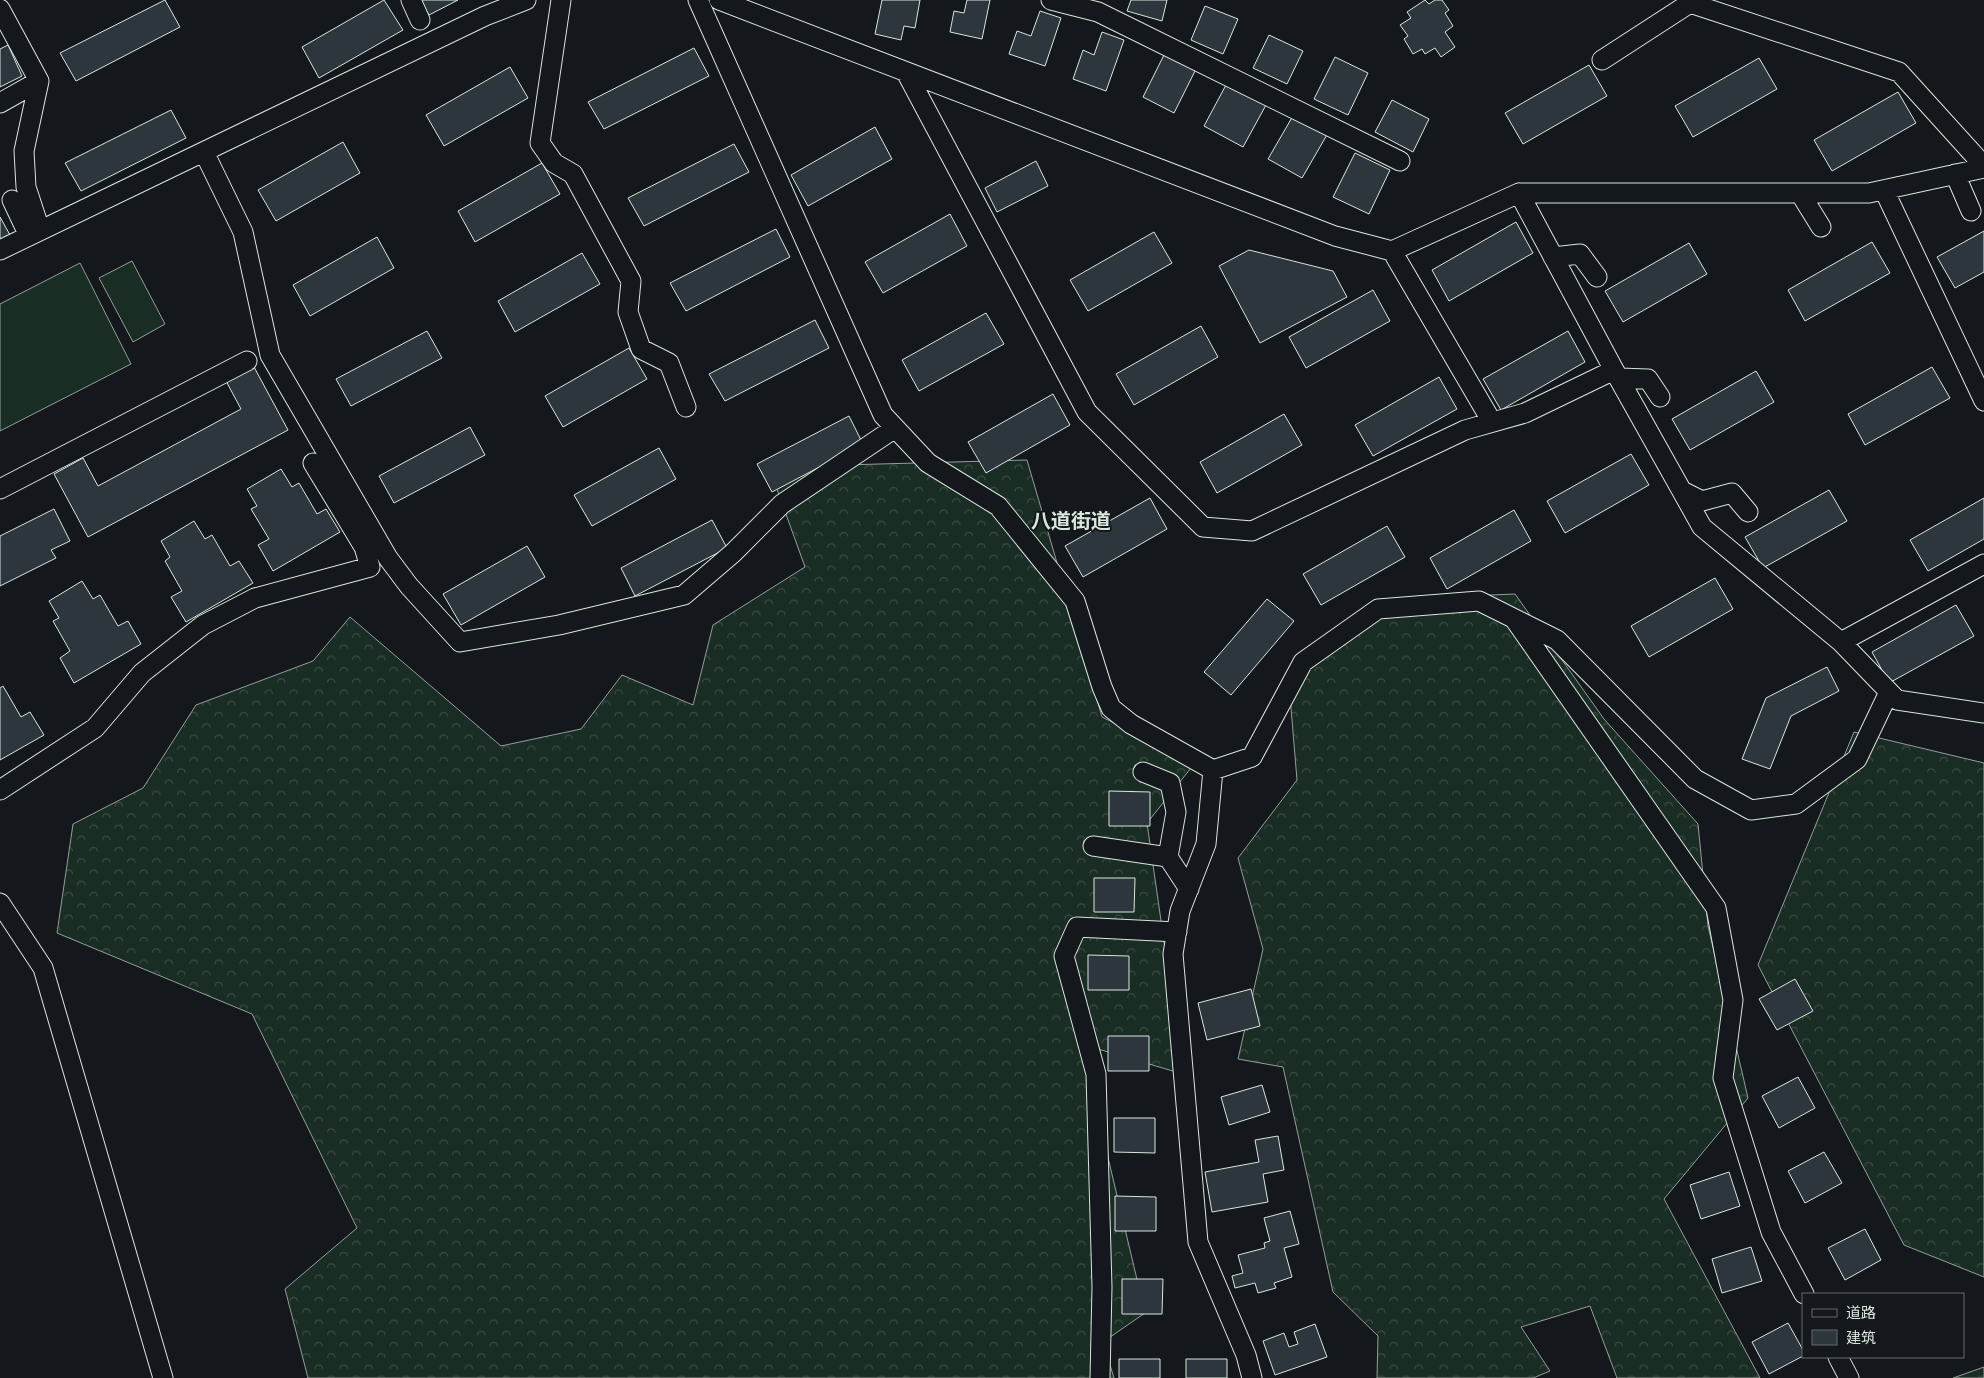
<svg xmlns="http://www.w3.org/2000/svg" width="1984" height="1378" viewBox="0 0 1984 1378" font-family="Mulish,'Noto Sans SC',sans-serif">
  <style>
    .forest { fill: url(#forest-crowns); stroke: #939e99 }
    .pitch { fill: #1a2d24; stroke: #939e99 }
    .building { fill: #2c363c; stroke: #d8e6dc }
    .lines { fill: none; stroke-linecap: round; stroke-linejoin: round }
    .minor-casing { stroke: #d8e6dc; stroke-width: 21 }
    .minor { stroke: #14181c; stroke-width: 19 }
    .labels { text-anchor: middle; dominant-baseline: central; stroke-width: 4; stroke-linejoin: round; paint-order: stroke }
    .district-label { font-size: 20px; font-weight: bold; fill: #d8e6dc; stroke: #14181c }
  </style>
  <defs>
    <pattern id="forest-crowns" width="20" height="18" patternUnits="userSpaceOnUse" patternTransform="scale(1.25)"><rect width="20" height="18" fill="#1a2d24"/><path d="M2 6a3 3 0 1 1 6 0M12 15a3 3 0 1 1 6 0" fill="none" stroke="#3b4b43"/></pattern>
  </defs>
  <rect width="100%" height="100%" fill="#14181c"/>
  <path class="forest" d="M 1027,460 L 1102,717 L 1195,763 L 1147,823 L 1183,1074 L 1081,1044 L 1145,1313 L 1103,1342 L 1114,1378 L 308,1378 L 285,1289 L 357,1228 L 252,1014 L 57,933 L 73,824 L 143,788 L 196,705 L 313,661 L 350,617 L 501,746 L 581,729 L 622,675 L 693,705 L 713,625 L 805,567 L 769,467 Z
    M 1515,594 L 1604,719 L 1698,824 L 1708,926 L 1748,1098 L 1664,1199 L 1760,1378 L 1617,1378 L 1590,1306 L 1521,1327 L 1550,1371 L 1533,1378 L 1377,1378 L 1378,1336 L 1333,1292 L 1283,1067 L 1238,1059 L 1263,949 L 1238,858 L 1297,780 L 1289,684 L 1391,599 Z
    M 1854,732 L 1984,763 L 1984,1277 L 1904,1245 L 1758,965 Z
    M 1984,1367 L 1984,1378 L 1953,1378 Z"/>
  <path class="pitch" d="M 132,261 L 165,324 L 133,342 L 99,278 Z
    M 80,263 L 131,364 L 0,431 L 0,304 Z"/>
  <path class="building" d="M 165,0 L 180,27 L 76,81 L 60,53 Z
    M 384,0 L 403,30 L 319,78 L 302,47 Z
    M 420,0 L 458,0 L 429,15 Z
    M 882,0 L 920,0 L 915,28 L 904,26 L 901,40 L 875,34 Z
    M 967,0 L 990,0 L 982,39 L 950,32 L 954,11 L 964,13 Z
    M 1131,0 L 1167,0 L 1162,21 L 1127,11 Z
    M 1425,0 L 1429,4 L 1435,0 L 1442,0 L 1449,10 L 1445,13 L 1453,26 L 1445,32 L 1455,47 L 1441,57 L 1435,48 L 1425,54 L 1422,49 L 1413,54 L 1404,39 L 1408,36 L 1400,25 L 1411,18 L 1407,12 Z
    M 1205,6 L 1238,19 L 1223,54 L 1191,40 Z
    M 1040,11 L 1061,18 L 1045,66 L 1009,54 L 1017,31 L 1031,36 Z
    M 1102,32 L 1124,40 L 1106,91 L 1073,79 L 1083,50 L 1094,55 Z
    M 1269,35 L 1303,51 L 1287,84 L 1253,68 Z
    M 8,45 L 22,76 L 0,87 L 0,49 Z
    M 694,48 L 709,76 L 604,129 L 588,102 Z
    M 1166,51 L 1197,67 L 1174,113 L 1143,97 Z
    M 1335,57 L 1368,73 L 1348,115 L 1314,99 Z
    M 1759,58 L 1777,89 L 1693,137 L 1675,106 Z
    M 1589,65 L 1607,96 L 1523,144 L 1505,113 Z
    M 510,67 L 528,98 L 444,146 L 426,115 Z
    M 1226,85 L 1266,105 L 1243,147 L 1204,126 Z
    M 1898,92 L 1916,123 L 1832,171 L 1814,140 Z
    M 1392,100 L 1429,119 L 1413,152 L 1375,132 Z
    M 171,110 L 186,138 L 81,191 L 65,163 Z
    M 1294,114 L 1328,133 L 1302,178 L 1268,159 Z
    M 875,127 L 892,159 L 808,206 L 791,175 Z
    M 343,142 L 360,173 L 276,221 L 258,190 Z
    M 734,144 L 749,172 L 644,226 L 628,198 Z
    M 1355,153 L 1390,170 L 1369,214 L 1333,197 Z
    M 1036,161 L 1048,186 L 997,212 L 985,188 Z
    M 542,163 L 560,194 L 475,242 L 458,211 Z
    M 950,214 L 967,246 L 883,293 L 865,262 Z
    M 0,217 L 10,235 L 0,241 Z
    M 1516,222 L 1533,253 L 1449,301 L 1432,270 Z
    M 776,229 L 790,257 L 686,311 L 670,283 Z
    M 1984,231 L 1984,272 L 1955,288 L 1937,257 Z
    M 1154,232 L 1172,263 L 1088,311 L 1070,280 Z
    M 377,237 L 394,268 L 310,316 L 293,285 Z
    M 1872,242 L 1890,273 L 1805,321 L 1788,290 Z
    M 1689,243 L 1707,274 L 1623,322 L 1605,291 Z
    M 1249,250 L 1333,271 L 1347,297 L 1260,343 L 1219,266 Z
    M 582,253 L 600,284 L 515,332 L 498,301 Z
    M 1373,290 L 1390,321 L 1306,368 L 1289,337 Z
    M 986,313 L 1004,344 L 919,391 L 902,360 Z
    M 815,320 L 829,348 L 725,401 L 709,374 Z
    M 1201,326 L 1218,357 L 1134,405 L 1116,374 Z
    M 427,331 L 442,358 L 351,406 L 336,379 Z
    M 1568,331 L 1585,362 L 1501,410 L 1483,379 Z
    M 629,348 L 647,379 L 563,427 L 545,396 Z
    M 254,367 L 288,430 L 88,537 L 54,474 L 83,458 L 98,486 L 241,409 L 226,381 Z
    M 1932,367 L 1950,398 L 1865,445 L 1848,414 Z
    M 1756,371 L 1774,402 L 1690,450 L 1672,419 Z
    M 1439,377 L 1457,409 L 1373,456 L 1355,425 Z
    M 1053,394 L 1070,425 L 986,473 L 968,442 Z
    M 1284,414 L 1302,445 L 1217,493 L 1200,462 Z
    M 849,416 L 863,444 L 772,492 L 757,464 Z
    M 470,427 L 485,455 L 394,503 L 379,476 Z
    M 659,448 L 676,479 L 592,526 L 574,495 Z
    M 1631,454 L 1649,485 L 1565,533 L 1547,501 Z
    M 281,469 L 292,487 L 299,483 L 317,514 L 326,509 L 340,532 L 273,571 L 258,545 L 269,539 L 251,509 L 257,506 L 247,489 Z
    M 1829,490 L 1847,521 L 1763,568 L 1745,537 Z
    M 1150,498 L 1167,529 L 1083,577 L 1065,546 Z
    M 1984,498 L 1984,539 L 1928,571 L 1910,540 Z
    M 54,509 L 70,541 L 51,550 L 56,558 L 0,586 L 0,536 Z
    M 1514,510 L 1531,541 L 1447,589 L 1430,558 Z
    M 712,520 L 727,548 L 635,596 L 621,568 Z
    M 194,521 L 205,539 L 212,535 L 230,566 L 239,561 L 253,583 L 186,622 L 171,597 L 182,591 L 165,561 L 170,557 L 161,541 Z
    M 1387,526 L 1405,557 L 1321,605 L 1303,574 Z
    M 527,546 L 545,577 L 461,625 L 443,594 Z
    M 1715,578 L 1733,609 L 1649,657 L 1631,626 Z
    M 82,581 L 93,599 L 100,595 L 118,626 L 128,621 L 141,644 L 74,683 L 60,658 L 70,651 L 53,621 L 59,618 L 49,601 Z
    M 1267,599 L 1294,621 L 1231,695 L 1204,672 Z
    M 1956,605 L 1974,636 L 1889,683 L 1872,652 Z
    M 1827,667 L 1839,691 L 1791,716 L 1770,769 L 1742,759 L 1766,698 Z
    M 3,686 L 21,717 L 30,712 L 44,735 L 0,760 L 0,688 Z
    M 1109,791 L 1150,792 L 1150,826 L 1109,826 Z
    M 1094,878 L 1135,878 L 1134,912 L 1094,912 Z
    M 1088,955 L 1129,956 L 1129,990 L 1088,990 Z
    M 1795,979 L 1813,1011 L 1777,1030 L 1759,999 Z
    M 1251,989 L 1260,1026 L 1207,1040 L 1198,1003 Z
    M 1108,1036 L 1149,1036 L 1149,1071 L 1108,1071 Z
    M 1798,1077 L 1815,1108 L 1779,1128 L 1762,1096 Z
    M 1262,1085 L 1270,1112 L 1229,1125 L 1221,1097 Z
    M 1114,1118 L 1155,1118 L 1155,1153 L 1114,1152 Z
    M 1278,1136 L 1284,1170 L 1263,1174 L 1268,1202 L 1212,1212 L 1205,1172 L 1259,1162 L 1255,1140 Z
    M 1824,1152 L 1842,1183 L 1805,1203 L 1788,1171 Z
    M 1729,1172 L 1740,1206 L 1701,1219 L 1690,1185 Z
    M 1115,1196 L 1156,1197 L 1156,1231 L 1115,1231 Z
    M 1290,1211 L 1299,1244 L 1284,1248 L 1292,1277 L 1274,1283 L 1276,1288 L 1258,1293 L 1255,1283 L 1235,1288 L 1232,1276 L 1243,1273 L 1238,1255 L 1265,1248 L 1264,1243 L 1270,1241 L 1264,1218 Z
    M 1865,1229 L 1881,1260 L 1845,1280 L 1828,1248 Z
    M 1751,1247 L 1762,1281 L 1722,1293 L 1712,1259 Z
    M 1122,1279 L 1163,1279 L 1162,1314 L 1122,1314 Z
    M 1788,1323 L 1803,1350 L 1803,1356 L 1769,1374 L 1752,1342 Z
    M 1315,1324 L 1327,1357 L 1275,1375 L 1263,1341 L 1284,1333 L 1289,1347 L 1298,1344 L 1294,1332 Z
    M 1119,1359 L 1160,1359 L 1160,1378 L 1119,1378 Z
    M 1186,1359 L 1227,1359 L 1227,1378 L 1186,1378 Z"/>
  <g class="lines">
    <defs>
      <path id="minor" d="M 411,0 L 420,20
        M 561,0 L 540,143 L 554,163 L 573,174 L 631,281 L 628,312 L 641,349 L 669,363 L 686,407
        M 698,0 L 883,415 L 928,463 L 998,506 L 1075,601 L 1102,687 L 1111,708 L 1131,724 L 1213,770 L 1252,757 L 1303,662 L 1378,609 L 1479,601 L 1557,640 L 1695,779 L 1751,810 L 1796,804 L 1857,759 L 1889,692
        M 719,0 L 1335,236 L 1392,251 L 1519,193 L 1869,193 L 1984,168
        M 1051,0 L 1098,12 L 1400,161
        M 1690,3 L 1899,72 L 1984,166
        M 0,9 L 39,81 L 0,103
        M 1602,60 L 1690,3 L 1691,0
        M 906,72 L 1087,412 L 1203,527 L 1252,531 L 1465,430 L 1525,413 L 1614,370 L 1702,527 L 1841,642 L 1897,700 L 1984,713
        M 39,81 L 24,151 L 26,187 L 40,230
        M 204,152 L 243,232 L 270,355 L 388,558 L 409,586 L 460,642 L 559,625 L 684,595 L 733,553 L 782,504 L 895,428
        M 1955,174 L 1971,211
        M 1884,190 L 1984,401
        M 1519,193 L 1614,370
        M 1800,193 L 1821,227
        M 12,200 L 29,236
        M 0,250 L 485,16 L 526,0
        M 1392,251 L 1492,422
        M 1553,257 L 1580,254 L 1597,277
        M 1619,378 L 1648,379 L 1660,397
        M 0,489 L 247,361
        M 1682,491 L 1702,501 L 1732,493 L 1748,512
        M 1515,620 L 1716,908 L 1733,1000 L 1723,1078 L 1771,1232 L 1804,1294
        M 1841,642 L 1984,564
        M 1213,770 L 1206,844 L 1180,911 L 1173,954 L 1198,1242 L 1246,1355 L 1252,1378
        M 1143,772 L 1170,783 L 1176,812 L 1168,857
        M 0,790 L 95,728 L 142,673 L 203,625 L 255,598 L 370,567 L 364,547 L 313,463
        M 1093,846 L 1168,857 L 1189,889
        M 0,903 L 43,968 L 163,1378
        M 1838,1357 L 1849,1378
        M 1100,1378 L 1102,1287 L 1096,1074 L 1064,956 L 1077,927 L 1177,932"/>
    </defs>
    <use href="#minor" class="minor-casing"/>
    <use href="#minor" class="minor"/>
  </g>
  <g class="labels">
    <g class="district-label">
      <text x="1071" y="520">八道街道</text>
    </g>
  </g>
  <rect x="1802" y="1293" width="162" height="65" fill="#14181c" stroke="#626a69"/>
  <rect x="1812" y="1309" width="25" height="8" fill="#14181c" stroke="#626a69"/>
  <text x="1846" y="1318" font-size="15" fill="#d8e6dc">道路</text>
  <rect x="1812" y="1330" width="25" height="15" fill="#2c363c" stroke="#626a69"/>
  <text x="1846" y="1343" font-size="15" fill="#d8e6dc">建筑</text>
</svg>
